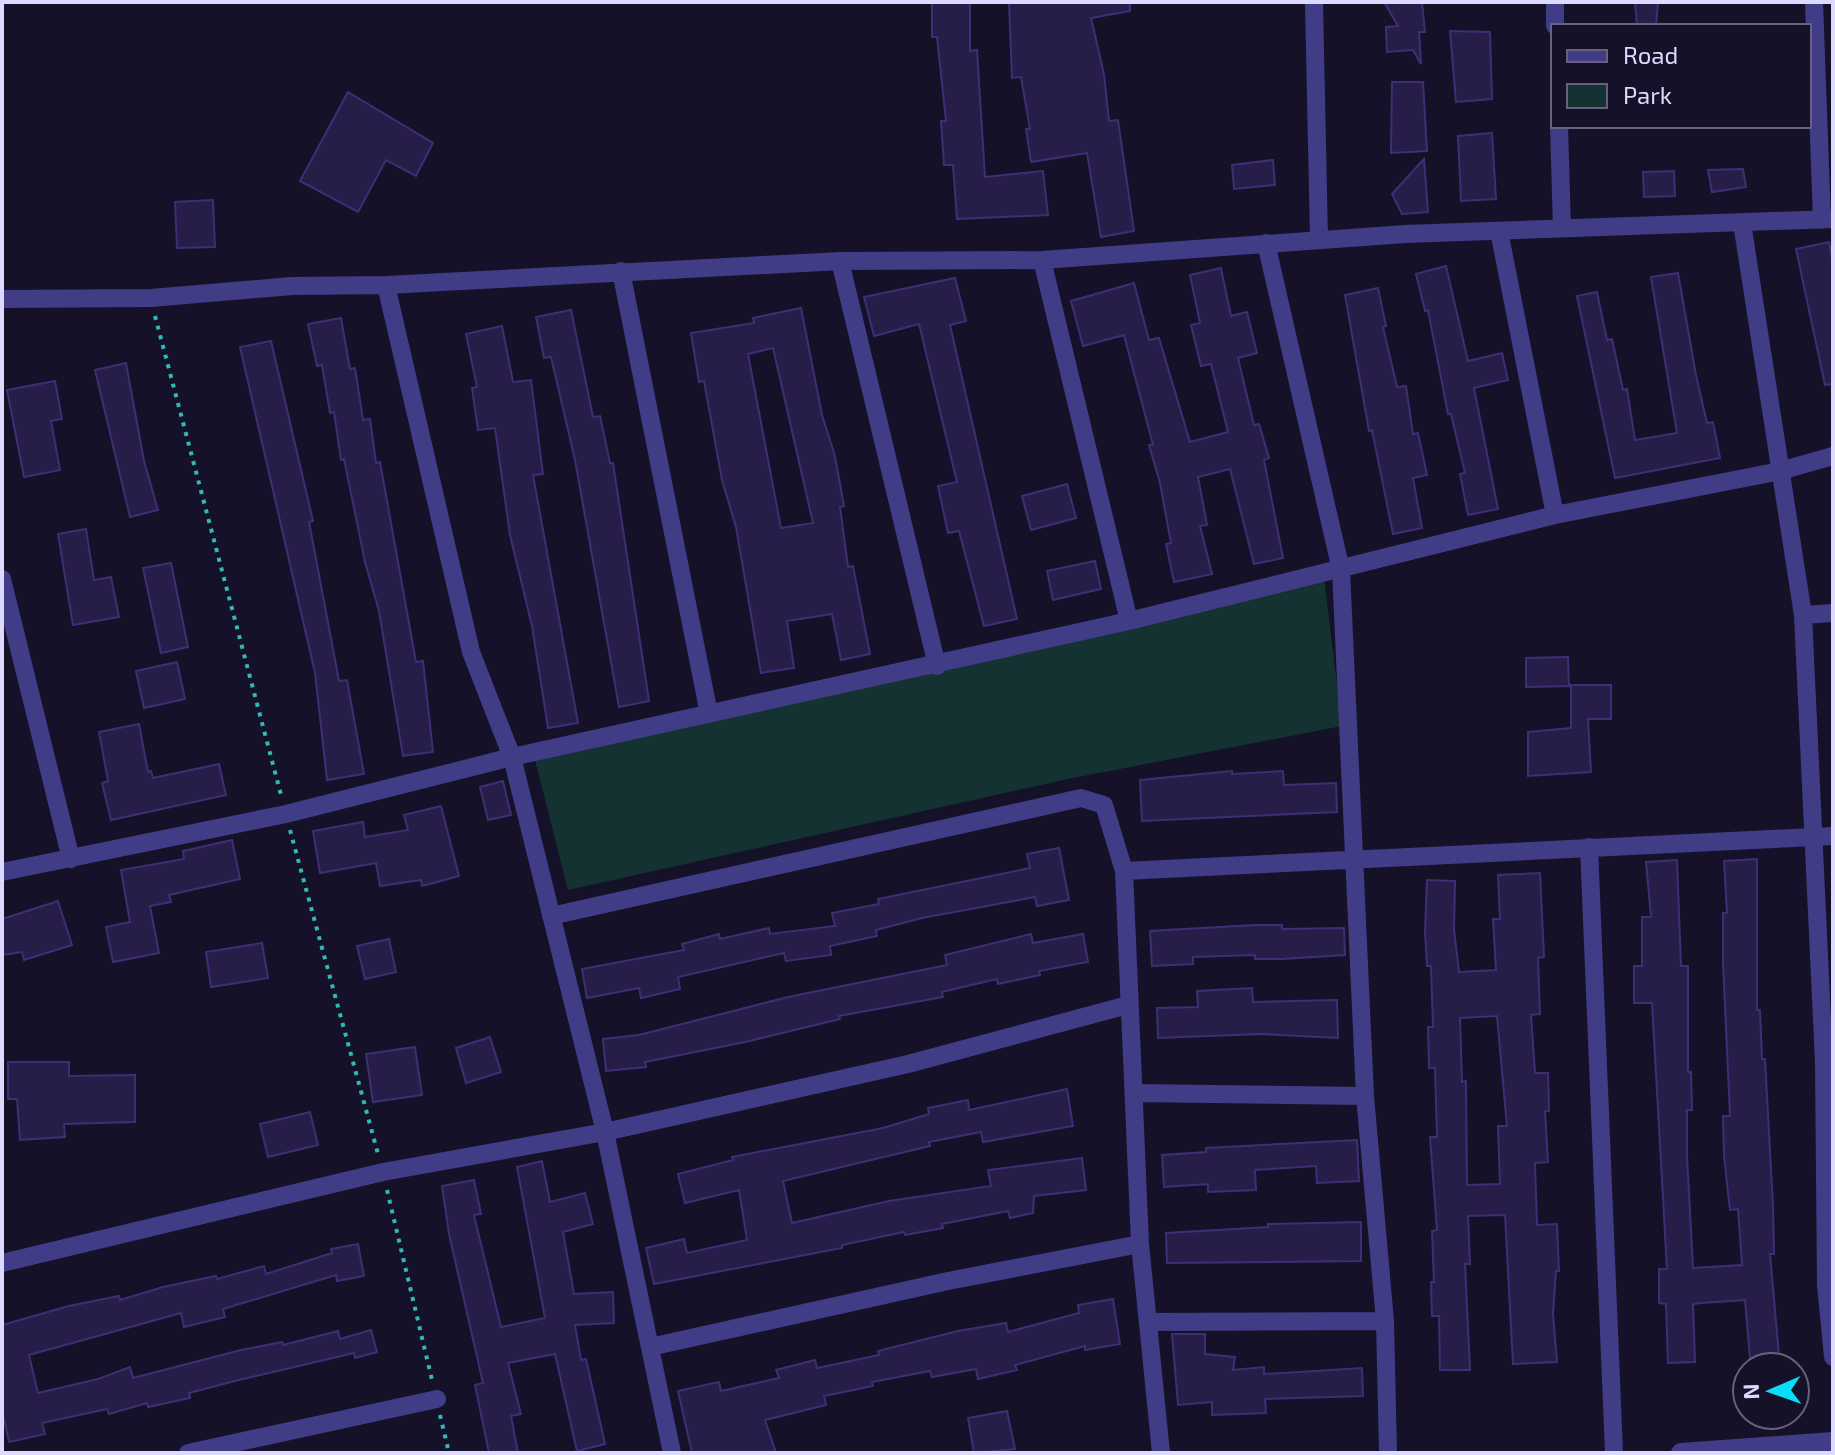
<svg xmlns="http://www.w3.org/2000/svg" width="1835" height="1455" viewBox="0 0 1835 1455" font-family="'Exo 2',sans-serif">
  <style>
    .green { fill: #143232 }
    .building { fill: #271d49; stroke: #3e2f75; stroke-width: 2; fill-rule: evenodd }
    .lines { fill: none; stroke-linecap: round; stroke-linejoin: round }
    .path { stroke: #32b9b3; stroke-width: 4; stroke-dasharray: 4 6; stroke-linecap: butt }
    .minor { stroke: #413c86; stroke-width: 18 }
    .tertiary { stroke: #413c86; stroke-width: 20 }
  </style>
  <rect width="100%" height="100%" fill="#151128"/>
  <path class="green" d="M 1323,569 L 1342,726 L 1068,779 L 568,890 L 533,752 Z"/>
  <path class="building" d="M 932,2 L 970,2 L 970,51 L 977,50 L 985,177 L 1043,171 L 1048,215 L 957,219 L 953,165 L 944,165 L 941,121 L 946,121 L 937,37 L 932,37 Z
    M 1009,2 L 1130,2 L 1130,11 L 1091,18 L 1104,74 L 1109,121 L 1118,120 L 1134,231 L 1101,237 L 1087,153 L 1031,162 L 1026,129 L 1030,129 L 1021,77 L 1012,78 Z
    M 1384,2 L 1422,2 L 1425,32 L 1419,32 L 1421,64 L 1413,50 L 1387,52 L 1386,27 L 1398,26 Z
    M 1635,2 L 1658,2 L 1656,26 L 1637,26 Z
    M 1450,31 L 1490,32 L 1492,99 L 1456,102 Z
    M 1392,82 L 1423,82 L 1427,151 L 1391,153 Z
    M 348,92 L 433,143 L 416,176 L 386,160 L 358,212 L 300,181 Z
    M 1492,133 L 1496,199 L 1461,201 L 1458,136 Z
    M 1424,159 L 1428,212 L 1402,214 L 1392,194 Z
    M 1273,160 L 1275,185 L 1234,189 L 1232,165 Z
    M 1743,169 L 1746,187 L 1712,192 L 1708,170 Z
    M 1674,171 L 1675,196 L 1644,197 L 1643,172 Z
    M 213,200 L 215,247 L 177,248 L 175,202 Z
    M 1829,242 L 1833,263 L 1833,384 L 1825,385 L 1796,249 Z
    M 1446,266 L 1468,361 L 1502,353 L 1508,380 L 1474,388 L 1498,509 L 1468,515 L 1460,474 L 1465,473 L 1451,414 L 1448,414 L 1428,310 L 1425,311 L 1416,274 Z
    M 1221,268 L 1231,316 L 1247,312 L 1257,353 L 1238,358 L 1254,425 L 1259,424 L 1269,458 L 1264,460 L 1283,558 L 1254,564 L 1230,469 L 1198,477 L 1207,525 L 1200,526 L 1212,574 L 1174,582 L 1166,544 L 1171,543 L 1160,483 L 1149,445 L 1153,445 L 1124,335 L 1083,346 L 1071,301 L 1134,283 L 1149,340 L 1159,338 L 1190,442 L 1228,432 L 1211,364 L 1201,366 L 1191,325 L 1200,323 L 1190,275 Z
    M 1678,273 L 1696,375 L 1707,423 L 1713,422 L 1720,458 L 1615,478 L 1577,296 L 1597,292 L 1607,340 L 1612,339 L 1623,390 L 1627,389 L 1635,440 L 1677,433 L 1651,277 Z
    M 955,278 L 966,321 L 950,325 L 1017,619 L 984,626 L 959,531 L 948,533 L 938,486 L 957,482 L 919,324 L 874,336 L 864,297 Z
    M 1378,288 L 1386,326 L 1383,327 L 1397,387 L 1406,386 L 1413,434 L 1418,433 L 1427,475 L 1413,478 L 1422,528 L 1393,534 L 1372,430 L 1369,431 L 1345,295 Z
    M 801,308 L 822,415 L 835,456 L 844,506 L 840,507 L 848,567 L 853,566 L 870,654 L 841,660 L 832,614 L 787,621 L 794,668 L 761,673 L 736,527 L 722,480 L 704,381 L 699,382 L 691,333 L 754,323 L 753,318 ZM 773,348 L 813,523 L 781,528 L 748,354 Z
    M 571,310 L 593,417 L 600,416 L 610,463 L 613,463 L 649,701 L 619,707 L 575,460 L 551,357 L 544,358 L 536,317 Z
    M 341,318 L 350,369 L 355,368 L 363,420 L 370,419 L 376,463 L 380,462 L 416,662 L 423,661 L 433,752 L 403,756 L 379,611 L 365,562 L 344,459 L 341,460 L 334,412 L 330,413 L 322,365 L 317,366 L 308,324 Z
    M 502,326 L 513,382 L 531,380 L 543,474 L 533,475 L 578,723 L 548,728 L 532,626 L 510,535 L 495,428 L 478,430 L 472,388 L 477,387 L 466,334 Z
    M 271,341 L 313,521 L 309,522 L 339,681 L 347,680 L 364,774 L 327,780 L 315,673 L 240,347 Z
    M 126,363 L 144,461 L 158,510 L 130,517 L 95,370 Z
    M 55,381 L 62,419 L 51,421 L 60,470 L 24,477 L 7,390 Z
    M 1067,484 L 1076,518 L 1031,530 L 1022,496 Z
    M 86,529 L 94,580 L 111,577 L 119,617 L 73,625 L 58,534 Z
    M 1095,561 L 1101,589 L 1053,600 L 1047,571 Z
    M 171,563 L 188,647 L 161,653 L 143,568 Z
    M 1568,657 L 1569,686 L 1526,687 L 1526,658 Z
    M 177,662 L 185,699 L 144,708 L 136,671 Z
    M 1571,685 L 1611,685 L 1611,719 L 1588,719 L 1591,772 L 1528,776 L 1528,732 L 1571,728 Z
    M 139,724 L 148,772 L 151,771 L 153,778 L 219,764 L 226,795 L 111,820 L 102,783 L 108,781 L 99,732 Z
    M 1232,771 L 1232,774 L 1283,771 L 1284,785 L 1336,783 L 1337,812 L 1142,821 L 1140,780 Z
    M 503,781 L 511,815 L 488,820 L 480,787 Z
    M 441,806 L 459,876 L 422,886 L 421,880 L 380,886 L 376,863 L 320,873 L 313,831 L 363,822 L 365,837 L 408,830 L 404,815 Z
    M 232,840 L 240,879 L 169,895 L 171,902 L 150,906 L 159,953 L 113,962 L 106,927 L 130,922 L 121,870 L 184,859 L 183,851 Z
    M 1059,848 L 1069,900 L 1037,906 L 1035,897 L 922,918 L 876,930 L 877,936 L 830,946 L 831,955 L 786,961 L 784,953 L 678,977 L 680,989 L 641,998 L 639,988 L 587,998 L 582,969 L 684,950 L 682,944 L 719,934 L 720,939 L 769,928 L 770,934 L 835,926 L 832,913 L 879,904 L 878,899 L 1030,868 L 1027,854 Z
    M 1757,859 L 1757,1010 L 1760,1010 L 1762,1059 L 1765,1059 L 1773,1206 L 1774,1254 L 1770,1254 L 1779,1355 L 1750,1358 L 1745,1300 L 1701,1303 L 1693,1304 L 1695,1362 L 1668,1363 L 1666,1304 L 1659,1303 L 1659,1269 L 1667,1269 L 1652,1003 L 1634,1003 L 1634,966 L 1642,966 L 1642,917 L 1651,917 L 1646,862 L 1677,860 L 1681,966 L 1688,966 L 1688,1072 L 1691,1072 L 1692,1110 L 1687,1110 L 1687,1156 L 1693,1268 L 1742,1265 L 1738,1209 L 1730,1210 L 1724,1156 L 1723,1116 L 1730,1116 L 1723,963 L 1723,913 L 1727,913 L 1724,861 Z
    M 1540,873 L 1544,957 L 1538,958 L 1540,1014 L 1531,1015 L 1535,1073 L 1548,1073 L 1549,1111 L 1545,1111 L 1548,1162 L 1535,1163 L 1537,1225 L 1557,1224 L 1559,1271 L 1556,1271 L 1553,1314 L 1557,1362 L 1513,1364 L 1505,1215 L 1468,1216 L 1470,1264 L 1465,1264 L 1470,1370 L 1440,1370 L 1439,1316 L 1432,1316 L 1431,1282 L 1434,1282 L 1432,1231 L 1437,1230 L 1430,1137 L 1437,1137 L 1435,1068 L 1429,1068 L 1428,1027 L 1433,1027 L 1431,966 L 1427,966 L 1425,931 L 1427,880 L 1455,881 L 1454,929 L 1459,972 L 1496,970 L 1493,919 L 1500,919 L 1498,875 ZM 1497,1016 L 1507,1126 L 1498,1126 L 1500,1184 L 1467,1185 L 1466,1081 L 1462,1082 L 1460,1018 Z
    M 58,901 L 72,945 L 24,960 L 22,952 L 2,955 L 2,919 Z
    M 1255,925 L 1282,925 L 1282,929 L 1344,928 L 1345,955 L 1282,959 L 1255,959 L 1255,955 L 1193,957 L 1193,964 L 1152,966 L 1150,931 Z
    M 1031,934 L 1033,943 L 1083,934 L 1088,962 L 1039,971 L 1040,975 L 998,984 L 997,979 L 942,992 L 943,997 L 839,1016 L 840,1019 L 745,1042 L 645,1062 L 646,1067 L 606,1071 L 603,1039 L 639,1035 L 788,997 L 947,965 L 945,955 Z
    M 389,939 L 396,972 L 365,979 L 357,946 Z
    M 262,943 L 268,978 L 211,987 L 206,952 Z
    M 1252,988 L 1253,1002 L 1337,1000 L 1338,1038 L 1261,1034 L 1158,1038 L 1157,1008 L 1198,1007 L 1197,991 Z
    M 490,1037 L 501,1072 L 466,1083 L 456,1048 Z
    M 415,1047 L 422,1095 L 373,1102 L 366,1054 Z
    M 8,1062 L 69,1062 L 69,1076 L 135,1075 L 135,1122 L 64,1124 L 65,1137 L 20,1140 L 17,1099 L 8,1099 Z
    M 1067,1089 L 1073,1126 L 983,1142 L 981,1132 L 929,1142 L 930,1146 L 783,1181 L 792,1223 L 889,1201 L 991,1186 L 988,1170 L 1082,1158 L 1086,1190 L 1034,1196 L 1033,1213 L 1010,1218 L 1008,1211 L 942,1224 L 943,1228 L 905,1235 L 904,1232 L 842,1245 L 842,1248 L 654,1284 L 646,1248 L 684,1239 L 687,1253 L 747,1240 L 739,1190 L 685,1203 L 678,1174 L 733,1160 L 732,1157 L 883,1128 L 929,1114 L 928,1108 L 968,1100 L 969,1110 Z
    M 310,1112 L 318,1145 L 268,1157 L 260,1124 Z
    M 1357,1140 L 1359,1181 L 1317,1183 L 1316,1166 L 1255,1170 L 1256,1190 L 1208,1192 L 1208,1184 L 1164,1187 L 1162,1155 L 1206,1152 L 1206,1148 Z
    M 542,1161 L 550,1202 L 585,1193 L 593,1224 L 563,1232 L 574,1294 L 613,1292 L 614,1323 L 575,1325 L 581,1360 L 586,1359 L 605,1444 L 577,1451 L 555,1354 L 508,1363 L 521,1414 L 511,1416 L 518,1453 L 489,1453 L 475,1385 L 483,1383 L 449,1234 L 442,1186 L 474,1180 L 481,1214 L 474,1215 L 501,1327 L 545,1318 L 517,1167 Z
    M 1361,1222 L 1361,1261 L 1167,1263 L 1166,1233 L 1268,1227 L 1268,1224 Z
    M 358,1244 L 364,1276 L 337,1281 L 336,1275 L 223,1309 L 225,1317 L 184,1327 L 181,1313 L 29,1355 L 38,1393 L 98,1379 L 130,1367 L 133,1378 L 241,1350 L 282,1342 L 283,1345 L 338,1331 L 340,1339 L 371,1330 L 377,1352 L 355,1358 L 354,1353 L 239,1380 L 189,1393 L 190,1398 L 148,1407 L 147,1403 L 109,1414 L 107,1409 L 42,1423 L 45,1434 L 9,1442 L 2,1411 L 2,1325 L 69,1306 L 119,1296 L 120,1300 L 163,1287 L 216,1276 L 217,1279 L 264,1266 L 266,1274 L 332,1253 L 331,1249 Z
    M 1113,1299 L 1120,1344 L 1085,1350 L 1085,1346 L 1015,1365 L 1017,1370 L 978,1379 L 976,1369 L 932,1377 L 930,1371 L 872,1382 L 873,1386 L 824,1396 L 826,1405 L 765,1420 L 776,1453 L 692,1453 L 678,1391 L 719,1382 L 721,1391 L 779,1378 L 776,1370 L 815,1360 L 817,1368 L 879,1355 L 878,1351 L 958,1331 L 1006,1323 L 1008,1332 L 1079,1313 L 1078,1305 Z
    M 1172,1334 L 1205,1334 L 1205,1354 L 1235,1357 L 1233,1370 L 1264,1367 L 1264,1374 L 1362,1368 L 1363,1396 L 1265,1399 L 1266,1413 L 1212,1415 L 1212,1402 L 1178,1405 Z
    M 1007,1411 L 1015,1449 L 974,1453 L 968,1418 Z"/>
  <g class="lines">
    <path class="path" d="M 155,316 L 281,795
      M 290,830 L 378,1154
      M 387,1190 L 432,1380
      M 440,1415 L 449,1453"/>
    <path class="minor" d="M 1314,2 L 1319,240
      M 1555,2 L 1555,26
      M 1814,2 L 1822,220
      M 1559,126 L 1562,228
      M 1742,223 L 1803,615 L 1824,1062 L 1826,1285 L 1833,1357
      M 1499,231 L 1555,515
      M 1266,243 L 1341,570 L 1365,1096 L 1385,1321 L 1388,1453
      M 1042,260 L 1129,621
      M 840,261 L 937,666
      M 621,271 L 709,714
      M 386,285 L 471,652 L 512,757 L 605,1132 L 672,1453
      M 2,299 L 151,298 L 292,286 L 386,285 L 840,261 L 1042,260 L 1405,234 L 1833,219
      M 2,579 L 71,859
      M 1803,615 L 1833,613
      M 1589,847 L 1614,1453
      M 1124,871 L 1833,836
      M 2,872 L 286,814 L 512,757 L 1129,621 L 1555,515 L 1780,471 L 1833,456
      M 551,916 L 1081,798 L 1104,805 L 1124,871 L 1140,1244 L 1161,1453
      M 1135,1093 L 1365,1096
      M 2,1263 L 383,1172 L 605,1132 L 908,1064 L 1128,1005
      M 1148,1322 L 1385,1321
      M 650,1347 L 948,1281 L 1140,1244
      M 188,1453 L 437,1399"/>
    <path class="tertiary" d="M 1681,1453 L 1833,1442"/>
  </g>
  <rect width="1835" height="1455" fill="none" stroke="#ded9fe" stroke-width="8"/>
  <rect x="1551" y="24" width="260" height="104" fill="#151128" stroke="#65617e" stroke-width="2"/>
  <rect x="1567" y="50" width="40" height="12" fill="#413c86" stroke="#65617e" stroke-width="2"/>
  <text x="1623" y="64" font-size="24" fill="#ded9fe">Road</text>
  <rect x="1567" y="84" width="40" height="24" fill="#143232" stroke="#65617e" stroke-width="2"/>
  <text x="1623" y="104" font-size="24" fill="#ded9fe">Park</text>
  <g transform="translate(1771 1391) rotate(268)"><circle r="38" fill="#151128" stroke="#65617e" stroke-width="2"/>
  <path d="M0-6L14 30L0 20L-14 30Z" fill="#08defb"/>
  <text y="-12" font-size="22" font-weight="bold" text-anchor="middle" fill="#ded9fe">N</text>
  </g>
</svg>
